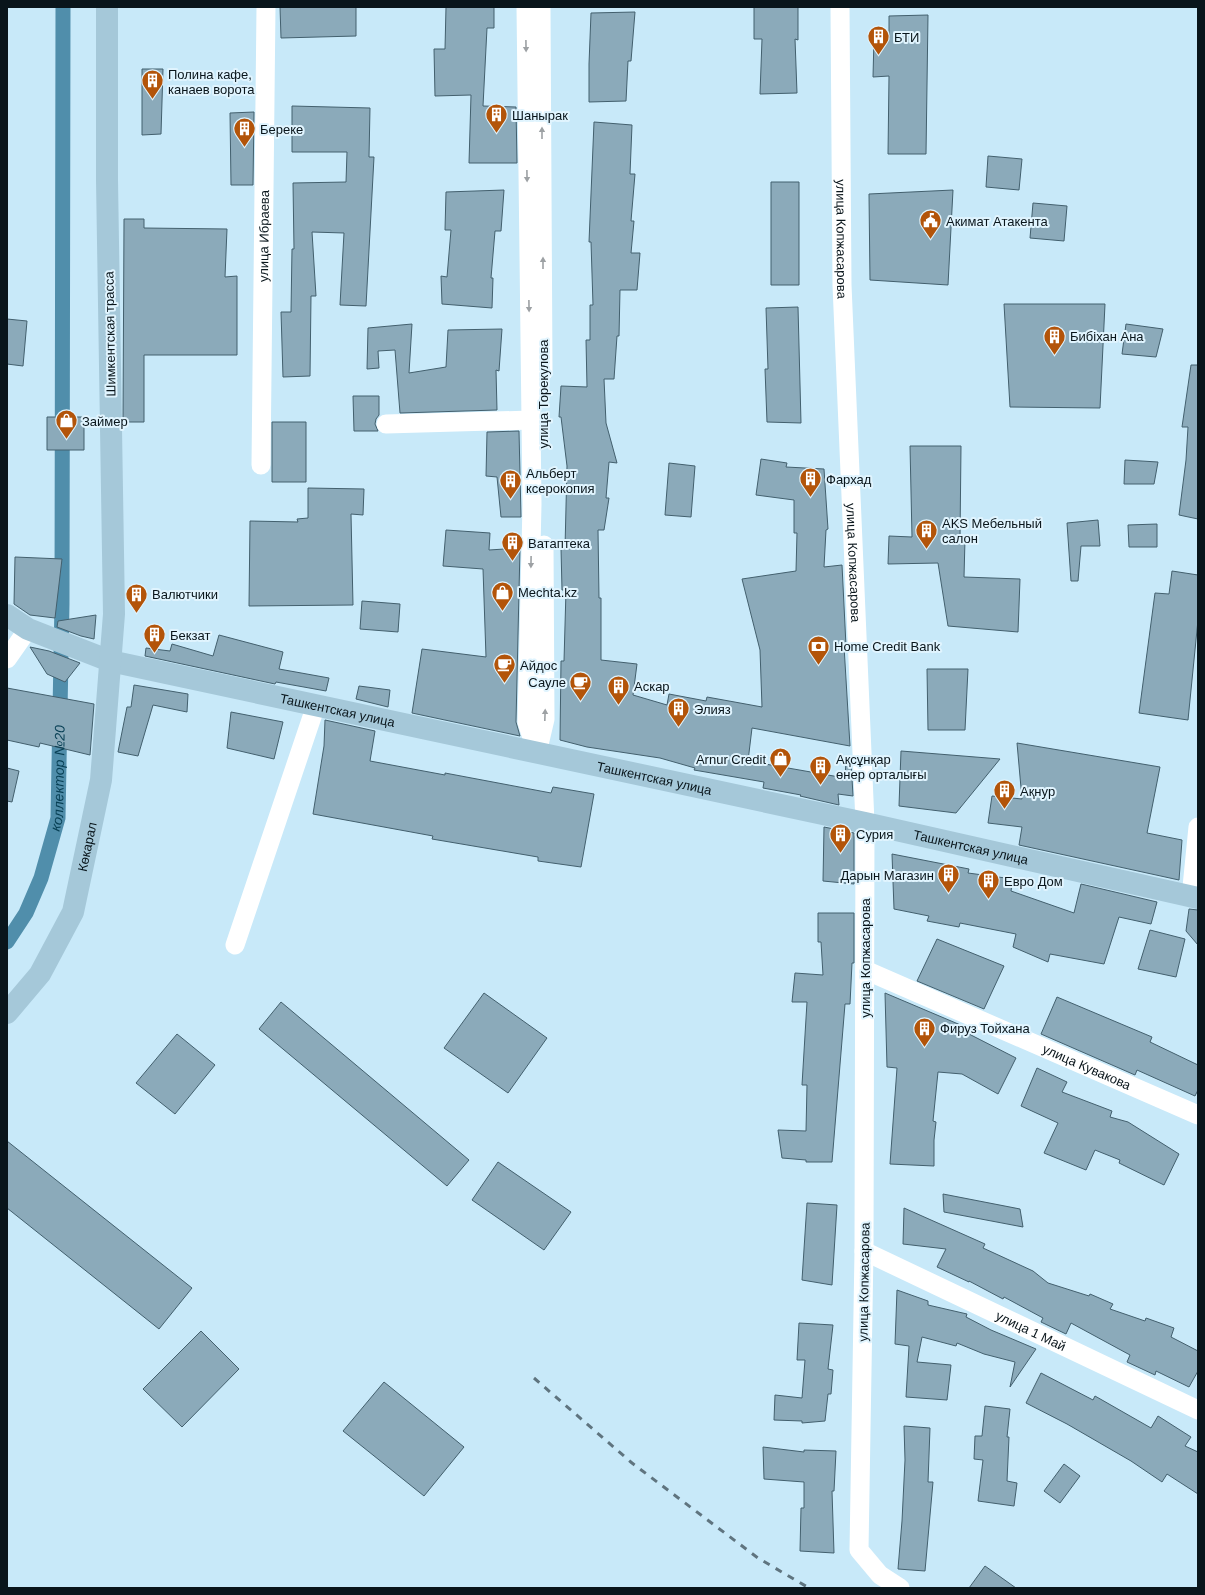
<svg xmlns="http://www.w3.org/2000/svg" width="1205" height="1595" viewBox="0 0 1205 1595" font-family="Arial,sans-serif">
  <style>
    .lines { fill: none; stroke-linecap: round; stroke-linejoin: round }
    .canal { stroke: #508eab; stroke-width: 15 }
    .building { fill: #8baaba; stroke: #43606e }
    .minor { stroke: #fff; stroke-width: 19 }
    .major { stroke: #a5c8d9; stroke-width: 22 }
    .rail { stroke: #5f747f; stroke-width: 3; stroke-dasharray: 7 7; stroke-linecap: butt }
    .oneway { fill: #9da1a4 }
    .labels { text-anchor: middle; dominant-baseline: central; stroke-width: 4; stroke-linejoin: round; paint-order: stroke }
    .poi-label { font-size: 13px; fill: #09151b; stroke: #e0f4fe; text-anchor: start }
    .street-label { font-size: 13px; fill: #09151b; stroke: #e0f4fe }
    .water-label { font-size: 14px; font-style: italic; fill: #073f54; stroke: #e0f4fe }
  </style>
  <rect width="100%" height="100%" fill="#c8e9f9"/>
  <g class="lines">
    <path class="canal" id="s1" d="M 7,942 L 26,913 L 41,878 L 58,818 L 62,603 L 63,7"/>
  </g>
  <path class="building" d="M 280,7 L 356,7 L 356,36 L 281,38 Z
    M 446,7 L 494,7 L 494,28 L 487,28 L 483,106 L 516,107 L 517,163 L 469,163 L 471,95 L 435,96 L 434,49 L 445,49 Z
    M 754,7 L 798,7 L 798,40 L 795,39 L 797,93 L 760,94 L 762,39 L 754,39 Z
    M 635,12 L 631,61 L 628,61 L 626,101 L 589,102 L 589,64 L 591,13 Z
    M 928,15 L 926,154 L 888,154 L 889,76 L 873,77 L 874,37 L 889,38 L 889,16 Z
    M 142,69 L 163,69 L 161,134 L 142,135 Z
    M 292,106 L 370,108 L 369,157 L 374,157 L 366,306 L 340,305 L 344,233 L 312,232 L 316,296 L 311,296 L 310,376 L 283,377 L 281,312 L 291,312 L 292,249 L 294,249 L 293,183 L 346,182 L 347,152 L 292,152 Z
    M 254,112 L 253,185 L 231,185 L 230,113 Z
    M 594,122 L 632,125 L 630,174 L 635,174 L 631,221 L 634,221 L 631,253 L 640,253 L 637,290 L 620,290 L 619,336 L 617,336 L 614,379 L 604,379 L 606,423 L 617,463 L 609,462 L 606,498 L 609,498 L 604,530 L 598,530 L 599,598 L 601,598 L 601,660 L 637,664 L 633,695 L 667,705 L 669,694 L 706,701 L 707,697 L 762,707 L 760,650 L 742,579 L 796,571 L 797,533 L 794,533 L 794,500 L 756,495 L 761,459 L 787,463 L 786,467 L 824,469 L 828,529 L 826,530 L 824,567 L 842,565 L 846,646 L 844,646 L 850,746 L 752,728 L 748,761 L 845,778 L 846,760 L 851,760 L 853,796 L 838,794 L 839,805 L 800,796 L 801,795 L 763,788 L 764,782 L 694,770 L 695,768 L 660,758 L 587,747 L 560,740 L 561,661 L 564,661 L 566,590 L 562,590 L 561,548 L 565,548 L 567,466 L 561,417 L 559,417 L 561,386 L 587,387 L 586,340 L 590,340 L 590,305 L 593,305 L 591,242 L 589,242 Z
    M 988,156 L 1022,159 L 1019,190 L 986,187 Z
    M 771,182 L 799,182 L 799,285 L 771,285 Z
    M 504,190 L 501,231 L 495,231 L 491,278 L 493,278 L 492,308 L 442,304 L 441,276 L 447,277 L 451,230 L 445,230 L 446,192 Z
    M 953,190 L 948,285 L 870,280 L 869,194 Z
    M 1033,203 L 1067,206 L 1064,241 L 1030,238 Z
    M 124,219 L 144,219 L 144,228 L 227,229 L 225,277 L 237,276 L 237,355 L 144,355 L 144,422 L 123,422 Z
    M 1004,304 L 1105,304 L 1100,408 L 1010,407 Z
    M 798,307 L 801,423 L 767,422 L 765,369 L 768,369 L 766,308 Z
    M 7,319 L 27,321 L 23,366 L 7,364 Z
    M 412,324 L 409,373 L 446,367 L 448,330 L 502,329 L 499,371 L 496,370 L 497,410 L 400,413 L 395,350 L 378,351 L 379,368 L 367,369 L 368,328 Z
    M 1126,324 L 1163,329 L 1156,357 L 1122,354 Z
    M 1191,365 L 1198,365 L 1198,519 L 1179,515 L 1186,460 L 1188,427 L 1182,427 Z
    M 353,396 L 379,396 L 379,415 L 376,419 L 375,424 L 378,431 L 354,431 Z
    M 47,417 L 84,417 L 84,450 L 47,450 Z
    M 272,422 L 306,422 L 306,482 L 272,482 Z
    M 519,431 L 521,517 L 501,517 L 497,477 L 486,476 L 487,432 Z
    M 910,446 L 961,446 L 960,539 L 965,539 L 964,577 L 1020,579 L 1018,632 L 948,626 L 938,563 L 888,564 L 889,536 L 912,537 Z
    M 1125,460 L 1158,462 L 1154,484 L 1124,484 Z
    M 669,463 L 695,466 L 691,517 L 665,515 Z
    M 308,488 L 364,489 L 363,515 L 351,514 L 353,605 L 249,606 L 250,521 L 298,522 L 297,519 L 308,518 Z
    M 1098,520 L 1100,546 L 1081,546 L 1078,581 L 1071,581 L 1067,523 Z
    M 1157,524 L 1157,547 L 1129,547 L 1128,525 Z
    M 446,530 L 490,533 L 489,550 L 520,548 L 516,722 L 520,736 L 412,713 L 422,649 L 486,657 L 483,569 L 443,566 Z
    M 15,557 L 62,559 L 55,618 L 30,615 L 14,604 Z
    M 1172,571 L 1198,575 L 1198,620 L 1188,720 L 1139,713 L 1155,593 L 1169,594 Z
    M 362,601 L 400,604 L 398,632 L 360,629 Z
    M 96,615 L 94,639 L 81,636 L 57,627 L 58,621 Z
    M 219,635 L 283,652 L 279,669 L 329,678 L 326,691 L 276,682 L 275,684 L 145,656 L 146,648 L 170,651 L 172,644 L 213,656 Z
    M 30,647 L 49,651 L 80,663 L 65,682 L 47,674 Z
    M 927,669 L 968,669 L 965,730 L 928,730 Z
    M 134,685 L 188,694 L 187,712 L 153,705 L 138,756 L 118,752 L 127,707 L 131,707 Z
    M 359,686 L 390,690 L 388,707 L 356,699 Z
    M 7,688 L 94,704 L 90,755 L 40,743 L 39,747 L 7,740 Z
    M 231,712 L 283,722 L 274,759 L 227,748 Z
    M 325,720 L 375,731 L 370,761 L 445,775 L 445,773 L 551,793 L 553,787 L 594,794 L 581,867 L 538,861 L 538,857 L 432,839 L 433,836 L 313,814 L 324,746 Z
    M 1017,743 L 1160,767 L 1147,833 L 1182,840 L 1179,880 L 1019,845 L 1022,827 L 988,823 L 992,796 L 1022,799 Z
    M 901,751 L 1000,759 L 956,813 L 899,806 Z
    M 7,768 L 19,771 L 12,802 L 7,801 Z
    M 824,827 L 854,833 L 854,884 L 823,881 Z
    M 892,854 L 969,869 L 968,873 L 1013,879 L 1011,891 L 1074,913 L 1081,884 L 1157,902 L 1151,924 L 1119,917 L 1104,964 L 1050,954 L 1048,962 L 1013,947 L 1016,934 L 960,923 L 959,927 L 927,921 L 929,916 L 894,909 Z
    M 1189,909 L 1198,910 L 1198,945 L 1186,931 Z
    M 818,913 L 854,913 L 854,963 L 852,963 L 850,1004 L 845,1004 L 832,1162 L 806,1162 L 806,1160 L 782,1158 L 778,1130 L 806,1131 L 807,1085 L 802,1085 L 807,1002 L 792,1002 L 795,973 L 823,975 L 821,942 L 818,942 Z
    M 1150,930 L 1185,939 L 1176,977 L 1138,969 Z
    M 937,939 L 1004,966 L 984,1009 L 917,981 Z
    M 484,993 L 547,1038 L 508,1093 L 444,1048 Z
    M 885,993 L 970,1029 L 969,1034 L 1016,1058 L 998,1094 L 962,1074 L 938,1072 L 933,1121 L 936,1122 L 934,1140 L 934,1166 L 890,1164 L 897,1068 L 887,1067 Z
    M 1057,997 L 1152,1037 L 1150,1042 L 1198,1065 L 1198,1090 L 1195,1096 L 1137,1070 L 1135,1075 L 1041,1034 Z
    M 281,1002 L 469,1160 L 447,1186 L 259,1029 Z
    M 177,1034 L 215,1065 L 175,1114 L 136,1083 Z
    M 1037,1068 L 1067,1082 L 1062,1092 L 1112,1111 L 1110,1117 L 1128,1122 L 1179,1154 L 1164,1185 L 1119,1163 L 1120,1160 L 1095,1150 L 1086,1170 L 1044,1153 L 1058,1123 L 1021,1106 Z
    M 7,1141 L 192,1288 L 159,1329 L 7,1208 Z
    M 498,1162 L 571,1212 L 544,1250 L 472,1200 Z
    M 943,1194 L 1020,1209 L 1023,1227 L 944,1212 Z
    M 807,1203 L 837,1205 L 832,1285 L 802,1280 Z
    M 904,1208 L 985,1244 L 983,1248 L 1033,1271 L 1048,1283 L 1089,1296 L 1090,1294 L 1113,1304 L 1110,1309 L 1145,1321 L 1146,1318 L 1174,1328 L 1171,1337 L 1198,1351 L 1198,1371 L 1189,1387 L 1156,1371 L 1155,1375 L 1127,1362 L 1130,1355 L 1071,1323 L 1066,1334 L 1041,1322 L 1043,1318 L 1004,1297 L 1003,1299 L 969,1281 L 969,1282 L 937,1267 L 946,1249 L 903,1244 Z
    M 897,1290 L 928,1301 L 928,1305 L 967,1314 L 966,1317 L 991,1330 L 1036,1349 L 1010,1387 L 1015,1362 L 984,1354 L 957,1343 L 956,1346 L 922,1337 L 917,1362 L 951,1365 L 947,1400 L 906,1397 L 909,1346 L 895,1344 Z
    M 799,1323 L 833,1325 L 828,1369 L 833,1370 L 831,1394 L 828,1394 L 825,1421 L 802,1423 L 802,1421 L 774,1420 L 775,1395 L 802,1398 L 805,1360 L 797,1360 Z
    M 201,1331 L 239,1369 L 182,1427 L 143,1389 Z
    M 1041,1373 L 1093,1400 L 1095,1396 L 1151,1428 L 1158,1416 L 1191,1437 L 1185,1446 L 1198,1452 L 1198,1494 L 1167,1474 L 1162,1482 L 1131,1461 L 1067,1424 L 1026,1403 Z
    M 384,1382 L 464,1447 L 424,1496 L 343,1431 Z
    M 985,1406 L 1010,1409 L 1007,1437 L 1009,1437 L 1007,1481 L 1017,1483 L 1014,1506 L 978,1501 L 983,1460 L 974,1459 L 975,1436 L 982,1436 Z
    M 904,1426 L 930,1428 L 928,1482 L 933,1482 L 925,1571 L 898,1569 L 902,1521 L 905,1460 Z
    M 763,1447 L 804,1452 L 804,1450 L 836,1451 L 834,1491 L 832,1491 L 834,1553 L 800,1551 L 801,1508 L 804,1508 L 804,1482 L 764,1479 Z
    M 1064,1464 L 1080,1476 L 1060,1503 L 1044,1491 Z
    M 985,1566 L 1016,1588 L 969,1588 Z"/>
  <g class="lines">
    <g class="minor">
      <path d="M 526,7 L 532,504 L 527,722 L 537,753"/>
      <path d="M 541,7 L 543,372"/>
      <path id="s2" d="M 840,7 L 842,285 L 865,823 L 864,1251 L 859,1550 L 880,1575 L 900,1588"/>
      <path d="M 386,424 L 531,420"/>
      <path id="s3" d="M 261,465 L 266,7"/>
      <path d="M 7,659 L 28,629"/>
      <path d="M 537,753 L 545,719 L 544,545"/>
      <path d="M 1191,897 L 1198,827"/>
      <path d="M 235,945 L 316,705"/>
      <path id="s4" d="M 865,970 L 1198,1115"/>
      <path id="s5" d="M 864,1251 L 1198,1410"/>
    </g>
    <g class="major">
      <path id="s6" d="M 7,615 L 28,629 L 110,661 L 865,823 L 1198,898"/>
      <path id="s7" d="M 7,1013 L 40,974 L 73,912 L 101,780 L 114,614 L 107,180 L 107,7"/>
    </g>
    <path class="rail" d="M 534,1378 L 632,1463 L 758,1558 L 809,1588"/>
  </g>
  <defs><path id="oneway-solid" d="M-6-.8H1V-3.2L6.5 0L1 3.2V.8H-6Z"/></defs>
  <g class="oneway">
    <use href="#oneway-solid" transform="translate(526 46) rotate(89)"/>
    <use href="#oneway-solid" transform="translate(542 133) rotate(-90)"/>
    <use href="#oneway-solid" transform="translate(527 176) rotate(89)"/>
    <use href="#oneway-solid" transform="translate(543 263) rotate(-90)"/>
    <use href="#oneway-solid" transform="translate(529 306) rotate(89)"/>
    <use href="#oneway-solid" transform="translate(531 562) rotate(91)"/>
    <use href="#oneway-solid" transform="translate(545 715) rotate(-88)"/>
  </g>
  <defs>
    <symbol id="building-pin" viewBox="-11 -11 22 30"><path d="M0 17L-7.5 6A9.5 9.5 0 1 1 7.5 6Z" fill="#b35409" stroke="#e0f4fe"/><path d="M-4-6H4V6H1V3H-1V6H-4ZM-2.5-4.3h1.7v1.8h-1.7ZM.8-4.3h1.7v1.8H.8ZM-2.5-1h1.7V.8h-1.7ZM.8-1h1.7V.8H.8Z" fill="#fff"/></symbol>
    <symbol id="civic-pin" viewBox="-11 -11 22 30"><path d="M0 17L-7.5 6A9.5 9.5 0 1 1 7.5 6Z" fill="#b35409" stroke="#e0f4fe"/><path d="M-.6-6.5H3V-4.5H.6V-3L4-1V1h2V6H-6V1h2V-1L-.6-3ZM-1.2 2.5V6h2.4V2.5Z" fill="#fff"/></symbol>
    <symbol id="shop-pin" viewBox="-11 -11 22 30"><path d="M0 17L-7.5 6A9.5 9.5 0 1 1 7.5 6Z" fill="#b35409" stroke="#e0f4fe"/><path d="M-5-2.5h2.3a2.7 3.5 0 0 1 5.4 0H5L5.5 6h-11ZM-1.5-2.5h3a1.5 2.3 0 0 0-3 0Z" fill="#fff"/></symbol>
    <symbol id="bank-pin" viewBox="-11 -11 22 30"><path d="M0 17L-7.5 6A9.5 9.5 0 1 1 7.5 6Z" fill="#b35409" stroke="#e0f4fe"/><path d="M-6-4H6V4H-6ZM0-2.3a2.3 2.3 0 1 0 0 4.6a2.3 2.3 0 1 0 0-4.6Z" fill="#fff"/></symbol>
    <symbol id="cafe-pin" viewBox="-11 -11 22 30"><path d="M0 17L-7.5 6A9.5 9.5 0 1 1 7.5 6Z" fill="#b35409" stroke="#e0f4fe"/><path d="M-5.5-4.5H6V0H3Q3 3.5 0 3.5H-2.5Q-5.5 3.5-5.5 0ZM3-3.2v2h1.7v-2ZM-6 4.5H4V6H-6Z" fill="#fff"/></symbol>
  </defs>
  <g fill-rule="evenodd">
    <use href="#building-pin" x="866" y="24" width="25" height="34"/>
    <use href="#building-pin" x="140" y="68" width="25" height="34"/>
    <use href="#building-pin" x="484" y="102" width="25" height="34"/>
    <use href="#building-pin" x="232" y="116" width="25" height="34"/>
    <use href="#civic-pin" x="918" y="208" width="25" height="34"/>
    <use href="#building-pin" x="1042" y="324" width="25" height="34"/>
    <use href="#shop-pin" x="54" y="408" width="25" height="34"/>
    <use href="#building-pin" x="798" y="466" width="25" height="34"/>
    <use href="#building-pin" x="498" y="468" width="25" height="34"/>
    <use href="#building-pin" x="914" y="518" width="25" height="34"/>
    <use href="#building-pin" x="500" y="530" width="25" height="34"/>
    <use href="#shop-pin" x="490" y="580" width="25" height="34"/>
    <use href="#building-pin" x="124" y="582" width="25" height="34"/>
    <use href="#building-pin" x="142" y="622" width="25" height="34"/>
    <use href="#bank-pin" x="806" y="634" width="25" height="34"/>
    <use href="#cafe-pin" x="492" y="652" width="25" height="34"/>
    <use href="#cafe-pin" x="568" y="670" width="25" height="34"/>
    <use href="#building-pin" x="606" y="674" width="25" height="34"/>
    <use href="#building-pin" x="666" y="696" width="25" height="34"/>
    <use href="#shop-pin" x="768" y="746" width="25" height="34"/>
    <use href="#building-pin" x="808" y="754" width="25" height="34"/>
    <use href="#building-pin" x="992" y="778" width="25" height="34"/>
    <use href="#building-pin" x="828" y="822" width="25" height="34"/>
    <use href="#building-pin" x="936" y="862" width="25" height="34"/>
    <use href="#building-pin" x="976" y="868" width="25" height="34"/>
    <use href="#building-pin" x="912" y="1016" width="25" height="34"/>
  </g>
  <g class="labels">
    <g class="poi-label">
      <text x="894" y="37">БТИ</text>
      <text x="168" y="74">Полина кафе,<tspan x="168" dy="15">канаев ворота</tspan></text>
      <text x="512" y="115">Шанырак</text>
      <text x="260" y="129">Береке</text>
      <text x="946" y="221">Акимат Атакента</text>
      <text x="1070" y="336">Бибіхан Ана</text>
      <text x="82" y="421">Займер</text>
      <text x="526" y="473">Альберт<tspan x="526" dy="15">ксерокопия</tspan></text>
      <text x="826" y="479">Фархад</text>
      <text x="942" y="523">AKS Мебельный<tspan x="942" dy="15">салон</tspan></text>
      <text x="528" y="543">Ватаптека</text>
      <text x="518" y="592">Mechta.kz</text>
      <text x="152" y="594">Валютчики</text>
      <text x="170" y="635">Бекзат</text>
      <text x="834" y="646">Home Credit Bank</text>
      <text x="520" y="665">Айдос</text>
      <text x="566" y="682" text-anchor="end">Сауле</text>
      <text x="634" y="686">Аскар</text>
      <text x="694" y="709">Элияз</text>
      <text x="766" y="759" text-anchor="end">Arnur Credit</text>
      <text x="836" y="759">Ақсұнқар<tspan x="836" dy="15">өнер орталығы</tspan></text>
      <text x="1020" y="791">Ақнур</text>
      <text x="856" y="834">Сурия</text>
      <text x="934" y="875" text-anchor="end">Дарын Магазин</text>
      <text x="1004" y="881">Евро Дом</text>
      <text x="940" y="1028">Фируз Тойхана</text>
    </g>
    <g class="street-label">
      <text stroke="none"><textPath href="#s3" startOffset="229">улица Ибраева</textPath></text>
      <text stroke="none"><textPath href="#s2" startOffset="232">улица Копжасарова</textPath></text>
      <text transform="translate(110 334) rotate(-91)">Шимкентская трасса</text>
      <text transform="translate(543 394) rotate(-90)">улица Торекулова</text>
      <text stroke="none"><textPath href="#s2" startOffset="556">улица Копжасарова</textPath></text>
      <text stroke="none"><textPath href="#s6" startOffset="346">Ташкентская улица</textPath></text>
      <text stroke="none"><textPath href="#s6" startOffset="670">Ташкентская улица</textPath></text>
      <text stroke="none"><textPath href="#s7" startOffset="188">Көкарал</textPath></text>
      <text stroke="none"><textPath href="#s6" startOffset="994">Ташкентская улица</textPath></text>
      <text transform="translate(865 958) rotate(-90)">улица Копжасарова</text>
      <text stroke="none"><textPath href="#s4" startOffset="242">улица Кувакова</textPath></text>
      <text transform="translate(864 1282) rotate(-89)">улица Копжасарова</text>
      <text stroke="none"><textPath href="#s5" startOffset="185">улица 1 Май</textPath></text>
    </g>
    <g class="water-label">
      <text stroke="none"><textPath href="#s1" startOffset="175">коллектор №20</textPath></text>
    </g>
  </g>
  <rect width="1205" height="1595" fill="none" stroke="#09151b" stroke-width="16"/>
</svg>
